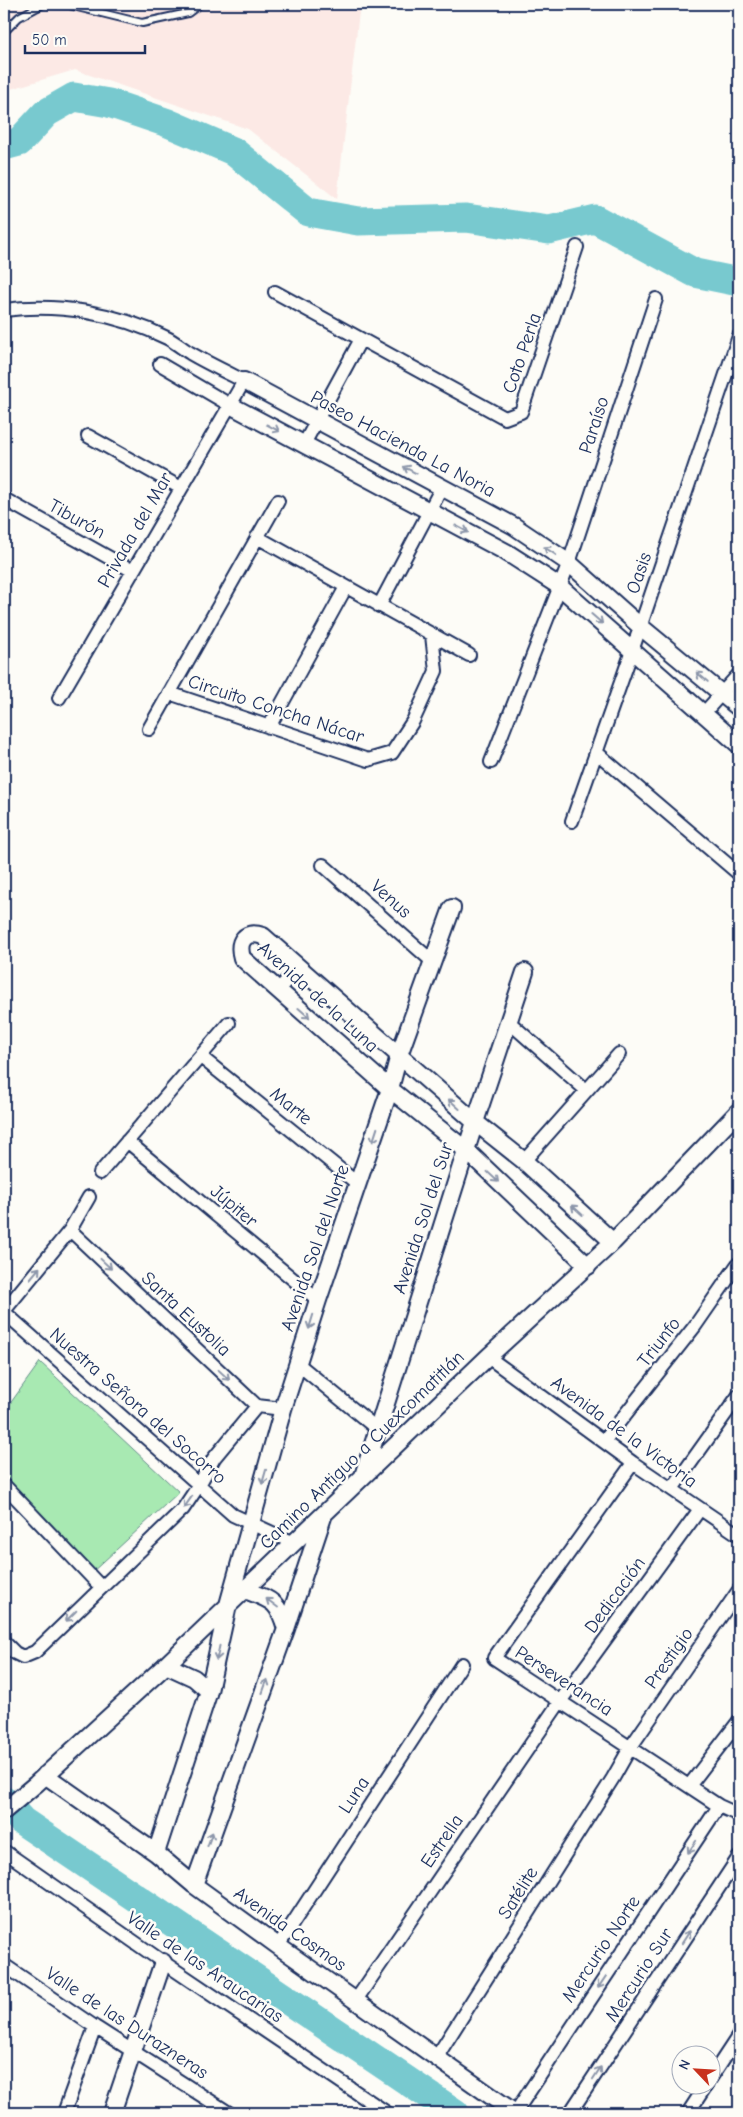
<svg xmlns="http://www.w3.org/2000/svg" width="743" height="2117" viewBox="0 0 743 2117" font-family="'Comic Neue',sans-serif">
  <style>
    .built { fill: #fce9e5 }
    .green { fill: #a8e9b2; stroke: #628c88 }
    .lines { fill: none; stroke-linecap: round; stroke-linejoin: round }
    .river { stroke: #78c9cf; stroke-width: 29 }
    .service-casing { stroke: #1b2f5e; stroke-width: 10 }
    .minor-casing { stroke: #1b2f5e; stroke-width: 16 }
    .tertiary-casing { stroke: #1b2f5e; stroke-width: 20 }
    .service { stroke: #fdfcf7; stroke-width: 6 }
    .minor { stroke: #fdfcf7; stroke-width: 12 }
    .tertiary { stroke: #fdfcf7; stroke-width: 16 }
    .oneway { stroke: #8c96aa }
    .labels { text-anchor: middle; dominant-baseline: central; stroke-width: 5; stroke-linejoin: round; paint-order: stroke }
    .street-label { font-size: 19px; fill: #1b2f5e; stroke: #fdfcf7 }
  </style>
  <rect width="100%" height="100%" fill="#fdfcf7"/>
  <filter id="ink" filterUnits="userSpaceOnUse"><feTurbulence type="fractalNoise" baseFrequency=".02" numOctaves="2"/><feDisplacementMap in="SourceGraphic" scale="10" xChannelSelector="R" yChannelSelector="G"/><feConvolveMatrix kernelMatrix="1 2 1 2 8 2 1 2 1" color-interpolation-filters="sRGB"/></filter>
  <g filter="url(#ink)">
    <path class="built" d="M 4,4 L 360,4 L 337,199 L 248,129 L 75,70 L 4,91 Z"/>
    <path class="green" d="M 40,1362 L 179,1492 L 90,1574 L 4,1476 L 4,1412 Z"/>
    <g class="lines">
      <path class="river" d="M 4,146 L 19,142 L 46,113 L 74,97 L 109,103 L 168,123 L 233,151 L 308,212 L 358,221 L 466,218 L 549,230 L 595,219 L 695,273 L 739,282
        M 4,1801 L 22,1821 L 455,2113"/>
      <defs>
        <path id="service" d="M 49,4 L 69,5 L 142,23 L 188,13 L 200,4
          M 4,32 L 19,17 L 43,4"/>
        <path id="minor" d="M 275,292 L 505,418 L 521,412 L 577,247
          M 4,310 C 59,303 117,313 167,338 C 175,342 182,348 190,353 C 207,363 226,372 244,381 L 59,698
          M 160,364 L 230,405
          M 88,436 L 181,488
          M 304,444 L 361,339
          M 4,499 L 133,571
          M 257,537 L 469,655
          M 379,606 L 442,487
          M 169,693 L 368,760 L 392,753 L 413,721 L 436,671 L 432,635
          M 704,713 L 739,674
          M 269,727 L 346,587
          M 149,729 L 278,501
          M 596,752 L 739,874
          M 491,762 L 569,563 L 656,299
          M 572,821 L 632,651 L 739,336
          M 323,865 L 433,962
          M 278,990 L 299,967
          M 509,1022 L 586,1090
          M 201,1057 L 358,1184
          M 127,1141 L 318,1300
          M 524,1161 L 619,1054
          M 100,1173 L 229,1023
          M 70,1230 L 257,1406 L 283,1409
          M 4,1311 L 70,1230 L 89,1197
          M 4,1312 L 233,1515 L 294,1543
          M 488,1357 L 633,1463 L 739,1535
          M 298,1364 L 376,1428
          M 605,1440 L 695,1326 L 738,1264
          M 633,1463 L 494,1658 L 719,1806 L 739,1815
          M 4,1485 L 101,1587
          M 672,1489 L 739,1395
          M 4,1642 L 15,1653 L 23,1657 L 35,1652 L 183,1509 L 199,1485 L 214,1458 L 257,1406
          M 689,1786 L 739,1721
          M 4,1851 L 163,1962 L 387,2113
          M 278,1946 L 462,1664
          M 4,1965 L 95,2027 L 229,2113
          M 356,2000 L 559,1703 L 700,1509
          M 436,2058 L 613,1778 L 630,1748 L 739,1590
          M 710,2079 L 739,2035
          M 64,2113 L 95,2027
          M 515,2113 L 719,1806
          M 570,2113 L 739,1857
          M 688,2113 L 707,2084"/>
        <path id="tertiary" d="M 244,381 L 514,526 L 569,563 L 641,627 L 739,708
          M 230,405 L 506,552 L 559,586 L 739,745
          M 588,1266 L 466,1150 L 390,1089 L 242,958 C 237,941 245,930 263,936 L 475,1122 L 524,1161 L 613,1242
          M 363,1476 L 475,1122 L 525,972
          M 245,1590 C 271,1600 278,1600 286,1629
          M 166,1665 L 194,1678 L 209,1691
          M 45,1775 L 156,1853 L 194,1885 L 278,1946 L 515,2113
          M 4,1811 L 36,1784 L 166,1665 L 488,1357 L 613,1242 L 739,1111
          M 156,1853 L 209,1691 L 228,1605 L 283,1409 L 318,1300 L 390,1089 L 399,1055 L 452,908
          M 194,1885 L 286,1629 L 323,1517
          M 112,2113 L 163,1962"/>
      </defs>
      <use href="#service" class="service-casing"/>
      <use href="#minor" class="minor-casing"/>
      <use href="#tertiary" class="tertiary-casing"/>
      <use href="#service" class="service"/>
      <use href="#minor" class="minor"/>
      <use href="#tertiary" class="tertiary"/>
    </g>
    <defs><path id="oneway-shaft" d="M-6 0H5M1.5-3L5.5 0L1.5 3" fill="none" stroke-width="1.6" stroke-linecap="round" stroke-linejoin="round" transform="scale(1.25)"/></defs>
    <g class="oneway">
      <use href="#oneway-shaft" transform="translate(273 428) rotate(28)"/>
      <use href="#oneway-shaft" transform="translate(410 470) rotate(-152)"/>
      <use href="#oneway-shaft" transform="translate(462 529) rotate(28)"/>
      <use href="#oneway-shaft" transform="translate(550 551) rotate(-146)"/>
      <use href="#oneway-shaft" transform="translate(597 619) rotate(41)"/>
      <use href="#oneway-shaft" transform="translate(702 677) rotate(-140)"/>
      <use href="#oneway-shaft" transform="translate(304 1013) rotate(41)"/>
      <use href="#oneway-shaft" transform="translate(454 1104) rotate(-138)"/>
      <use href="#oneway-shaft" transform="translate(375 1135) rotate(108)"/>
      <use href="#oneway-shaft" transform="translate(493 1177) rotate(43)"/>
      <use href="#oneway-shaft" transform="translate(577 1210) rotate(-138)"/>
      <use href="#oneway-shaft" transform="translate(106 1264) rotate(43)"/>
      <use href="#oneway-shaft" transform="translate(35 1273) rotate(-50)"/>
      <use href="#oneway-shaft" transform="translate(311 1322) rotate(107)"/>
      <use href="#oneway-shaft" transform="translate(224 1375) rotate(43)"/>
      <use href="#oneway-shaft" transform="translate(264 1477) rotate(106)"/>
      <use href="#oneway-shaft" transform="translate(188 1502) rotate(125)"/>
      <use href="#oneway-shaft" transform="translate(272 1603) rotate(-143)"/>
      <use href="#oneway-shaft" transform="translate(71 1616) rotate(135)"/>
      <use href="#oneway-shaft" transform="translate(218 1653) rotate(102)"/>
      <use href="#oneway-shaft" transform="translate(265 1686) rotate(-70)"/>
      <use href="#oneway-shaft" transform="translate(210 1839) rotate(-70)"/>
      <use href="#oneway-shaft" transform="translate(692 1847) rotate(124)"/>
      <use href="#oneway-shaft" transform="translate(686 1937) rotate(-57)"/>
      <use href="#oneway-shaft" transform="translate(602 1982) rotate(124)"/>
      <use href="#oneway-shaft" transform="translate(597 2073) rotate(-57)"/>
    </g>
  </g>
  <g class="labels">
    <g class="street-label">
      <text transform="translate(522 353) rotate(-71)">Coto Perla</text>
      <text transform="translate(594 425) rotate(-72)">Paraíso</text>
      <text transform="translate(403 444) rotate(28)">Paseo Hacienda La Noria</text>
      <text transform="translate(77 519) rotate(29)">Tiburón</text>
      <text transform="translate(135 530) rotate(-60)">Privada del Mar</text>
      <text transform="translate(639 573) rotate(-71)">Oasis</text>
      <text transform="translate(276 709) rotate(18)">Circuito Concha Nácar</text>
      <text transform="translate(391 899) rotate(42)">Venus</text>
      <text transform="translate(318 997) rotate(42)">Avenida de la Luna</text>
      <text transform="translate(291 1106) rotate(39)">Marte</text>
      <text transform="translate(234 1206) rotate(40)">Júpiter</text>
      <text transform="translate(423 1218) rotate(-72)">Avenida Sol del Sur</text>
      <text transform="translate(315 1248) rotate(-71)">Avenida Sol del Norte</text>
      <text transform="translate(186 1314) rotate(43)">Santa Eustolia</text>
      <text transform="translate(659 1342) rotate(-52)">Triunfo</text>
      <text transform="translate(138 1406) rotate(41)">Nuestra Señora del Socorro</text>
      <text transform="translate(624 1432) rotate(36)">Avenida de la Victoria</text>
      <text transform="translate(362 1450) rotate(-44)">Camino Antiguo a Cuexcomatitlán</text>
      <text transform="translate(615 1595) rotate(-54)">Dedicación</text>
      <text transform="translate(669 1658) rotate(-55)">Prestigio</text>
      <text transform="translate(564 1681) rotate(33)">Perseverancia</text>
      <text transform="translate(354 1795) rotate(-57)">Luna</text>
      <text transform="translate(442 1841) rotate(-56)">Estrella</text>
      <text transform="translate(518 1893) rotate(-58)">Satélite</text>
      <text transform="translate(290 1929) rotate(35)">Avenida Cosmos</text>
      <text transform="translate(601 1949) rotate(-56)">Mercurio Norte</text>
      <text transform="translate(205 1967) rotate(34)">Valle de las Araucarias</text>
      <text transform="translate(639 1975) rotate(-57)">Mercurio Sur</text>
      <text transform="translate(127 2023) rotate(33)">Valle de las Durazneras</text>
    </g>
  </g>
  <rect width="743" height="2117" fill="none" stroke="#fdfcf7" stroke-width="20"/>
  <rect x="10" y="10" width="723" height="2097" fill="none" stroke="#1b2f5e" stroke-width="2" filter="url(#ink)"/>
  <g transform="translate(696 2070) rotate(295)"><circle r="24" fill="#fdfcf7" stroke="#a3aaba"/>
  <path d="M0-4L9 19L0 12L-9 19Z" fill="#c8321e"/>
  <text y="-8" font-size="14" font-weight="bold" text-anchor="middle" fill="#1b2f5e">N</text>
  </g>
  <path d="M25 45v8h120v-8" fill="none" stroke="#1b2f5e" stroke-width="2.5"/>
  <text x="32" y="45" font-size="15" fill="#1b2f5e" stroke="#fdfcf7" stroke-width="4" paint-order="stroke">50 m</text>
</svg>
